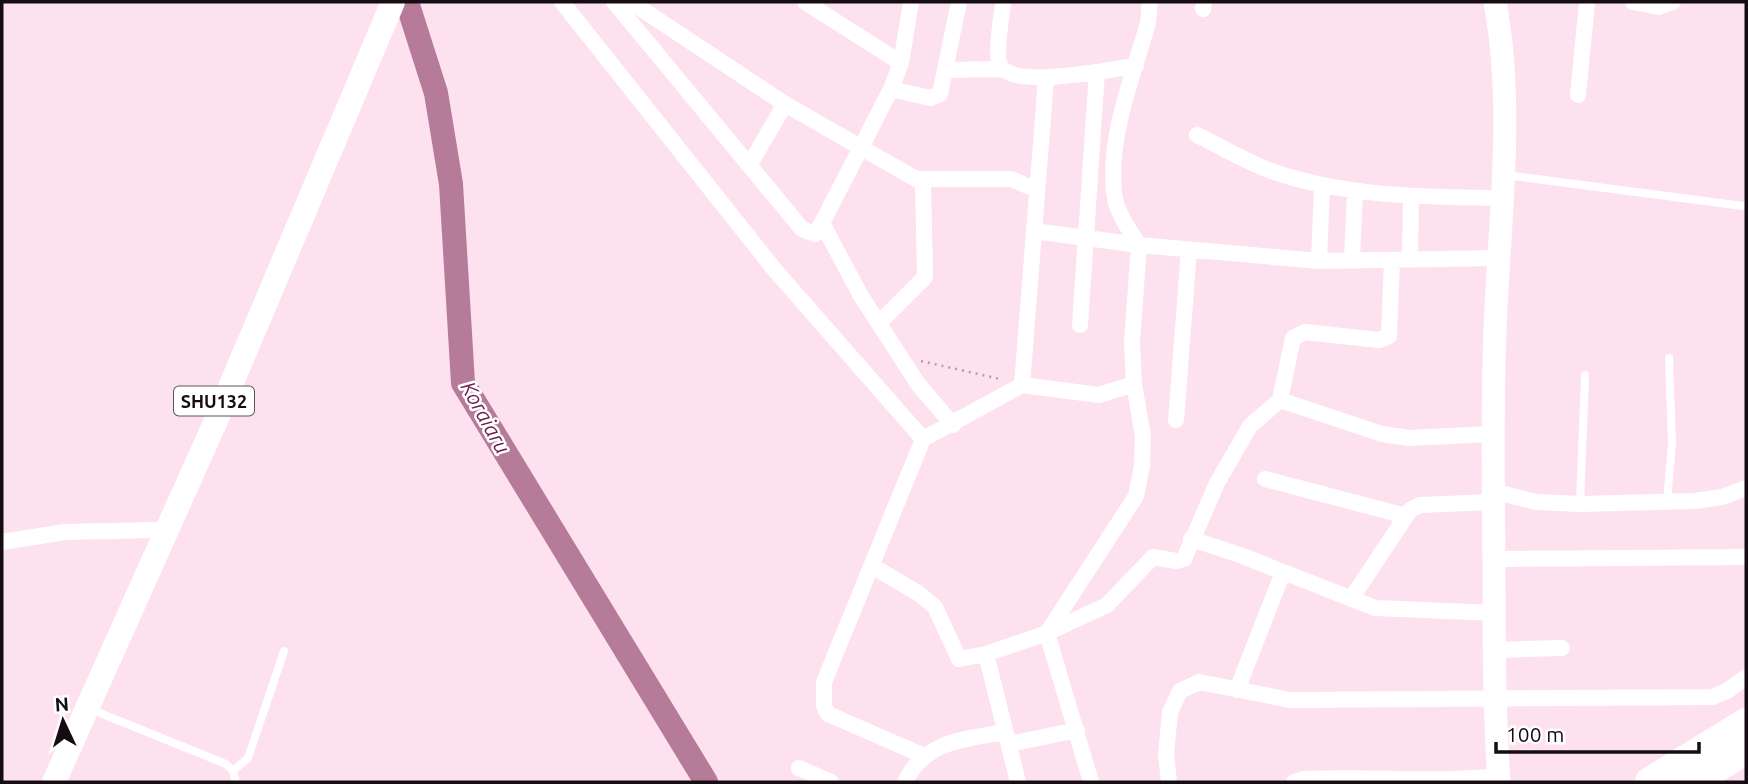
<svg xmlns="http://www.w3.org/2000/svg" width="1748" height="784" viewBox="0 0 1748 784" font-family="Ubuntu,sans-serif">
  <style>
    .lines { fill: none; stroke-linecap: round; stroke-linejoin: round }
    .river { stroke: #b57b99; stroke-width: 24 }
    .path { stroke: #b49ea8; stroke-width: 2.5; stroke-dasharray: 2 5; stroke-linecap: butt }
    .lane { stroke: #fff; stroke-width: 8 }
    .street { stroke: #fff; stroke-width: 16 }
    .secondary { stroke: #fff; stroke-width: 23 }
    .primary { stroke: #fff; stroke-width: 24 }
    .highway { stroke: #fff; stroke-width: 30 }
    .labels { text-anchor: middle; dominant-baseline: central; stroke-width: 5; stroke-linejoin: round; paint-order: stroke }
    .shield { fill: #fff; stroke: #5b5658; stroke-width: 2 }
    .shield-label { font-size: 18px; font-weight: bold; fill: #150d11 }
    .water-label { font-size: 21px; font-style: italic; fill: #68214b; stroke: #fff }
  </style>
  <rect width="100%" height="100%" fill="#fde1ee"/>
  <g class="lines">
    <path class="river" d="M 407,2 L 436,93 L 451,184 L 463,383 L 706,782"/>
    <path class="path" d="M 921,361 L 1000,379"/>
    <path class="lane" d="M 1506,175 L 1743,206
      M 1667,501 L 1672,443 L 1669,358
      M 1580,504 L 1585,375
      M 90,709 L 226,764 L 233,771 L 236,782
      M 233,771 L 248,758 L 284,651"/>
    <path class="street" d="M 562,2 L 774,269 L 923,439 L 824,682 L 824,706 L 828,714 L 922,755
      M 614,2 L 802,229 L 815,234 L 822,223 L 891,89 L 901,63 L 911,2
      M 631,2 L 785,104 L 916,179 L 1011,179 L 1037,190
      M 805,2 L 901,63
      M 1003,2 C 1002,15 994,57 1001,67 C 1018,89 1111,69 1136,66
      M 1633,2 L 1659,7 L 1673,2
      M 1203,9 L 1204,2
      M 945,70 L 1002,69
      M 891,89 L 930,98 L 940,94 L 959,2
      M 1578,95 L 1587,2
      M 1197,135 C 1222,147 1248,163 1274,172 C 1348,197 1425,197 1503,198
      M 750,164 L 785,104
      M 822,223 L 861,296 L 918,384 L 953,425
      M 1034,231 L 1139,245
      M 1139,245 C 1129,230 1115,210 1114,192 C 1108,136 1133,76 1148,23 L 1150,2
      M 1410,259 L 1411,196
      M 1352,260 L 1355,191
      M 1319,261 L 1322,186
      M 880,322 L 925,277 L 923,181
      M 1080,325 L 1097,72
      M 1022,385 L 1099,395 L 1134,384
      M 1280,400 L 1382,434 L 1409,438 L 1493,434
      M 1176,420 L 1189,250
      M 923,439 L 1022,385 L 1046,79
      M 1265,479 L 1406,516
      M 1492,491 L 1536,502 L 1580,504 L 1695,501 L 1722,497 L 1746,488
      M 1191,539 L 1240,555 L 1375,608 L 1494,613
      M 2,542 L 65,532 L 156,530
      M 1494,559 L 1746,557
      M 872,566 L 918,593 L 935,607 L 959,659 L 986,654
      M 1351,599 L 1410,510 L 1420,505 L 1493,502
      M 1494,650 L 1562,648
      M 1237,690 L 1283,572
      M 1009,744 L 1077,730
      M 799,768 L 831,782
      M 905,782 C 924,741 965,739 1005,732
      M 1018,782 L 986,654 L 1047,633 L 1107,605 L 1153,557 L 1176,561 L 1184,559 L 1217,483 L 1250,426 L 1280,400 L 1293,338 L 1305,332 L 1379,340 L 1389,336 L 1392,260
      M 1091,782 L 1047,633 L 1136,496 L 1142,466 L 1143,436 L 1134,384 L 1132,342 L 1139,245 L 1319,261 L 1498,258
      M 1169,782 L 1166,754 L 1170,712 L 1180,691 L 1199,682 L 1290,700 L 1712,697 L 1727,691 L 1746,677
      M 1294,782 L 1303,779 C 1368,776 1434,783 1499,776"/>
    <path class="secondary" d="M 1495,2 C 1515,111 1499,221 1495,330 C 1492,407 1493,483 1494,559 C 1494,634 1494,708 1499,782"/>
    <path class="primary" d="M 54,782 L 214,425 L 393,2"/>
    <path class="highway" d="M 1650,782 L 1746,723
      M 1693,782 L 1746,749"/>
  </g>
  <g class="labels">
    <rect class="shield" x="174" y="386.5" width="80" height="29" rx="5"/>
    <g class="shield-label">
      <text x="214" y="401">SHU132</text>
    </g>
    <g class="water-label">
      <text transform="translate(486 417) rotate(61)">Koraiaru</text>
    </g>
  </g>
  <rect width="1748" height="784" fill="none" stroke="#150d11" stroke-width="7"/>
  <g transform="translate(63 721) rotate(356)" stroke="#ffffff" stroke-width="5" paint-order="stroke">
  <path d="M0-5L12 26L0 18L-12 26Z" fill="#150d11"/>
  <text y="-10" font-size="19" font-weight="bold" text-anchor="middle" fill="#150d11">N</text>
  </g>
  <path d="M1496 742v10h203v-10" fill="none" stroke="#150d11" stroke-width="3.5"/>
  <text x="1506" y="742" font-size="21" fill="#150d11" stroke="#ffffff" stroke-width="5" paint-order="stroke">100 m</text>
</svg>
